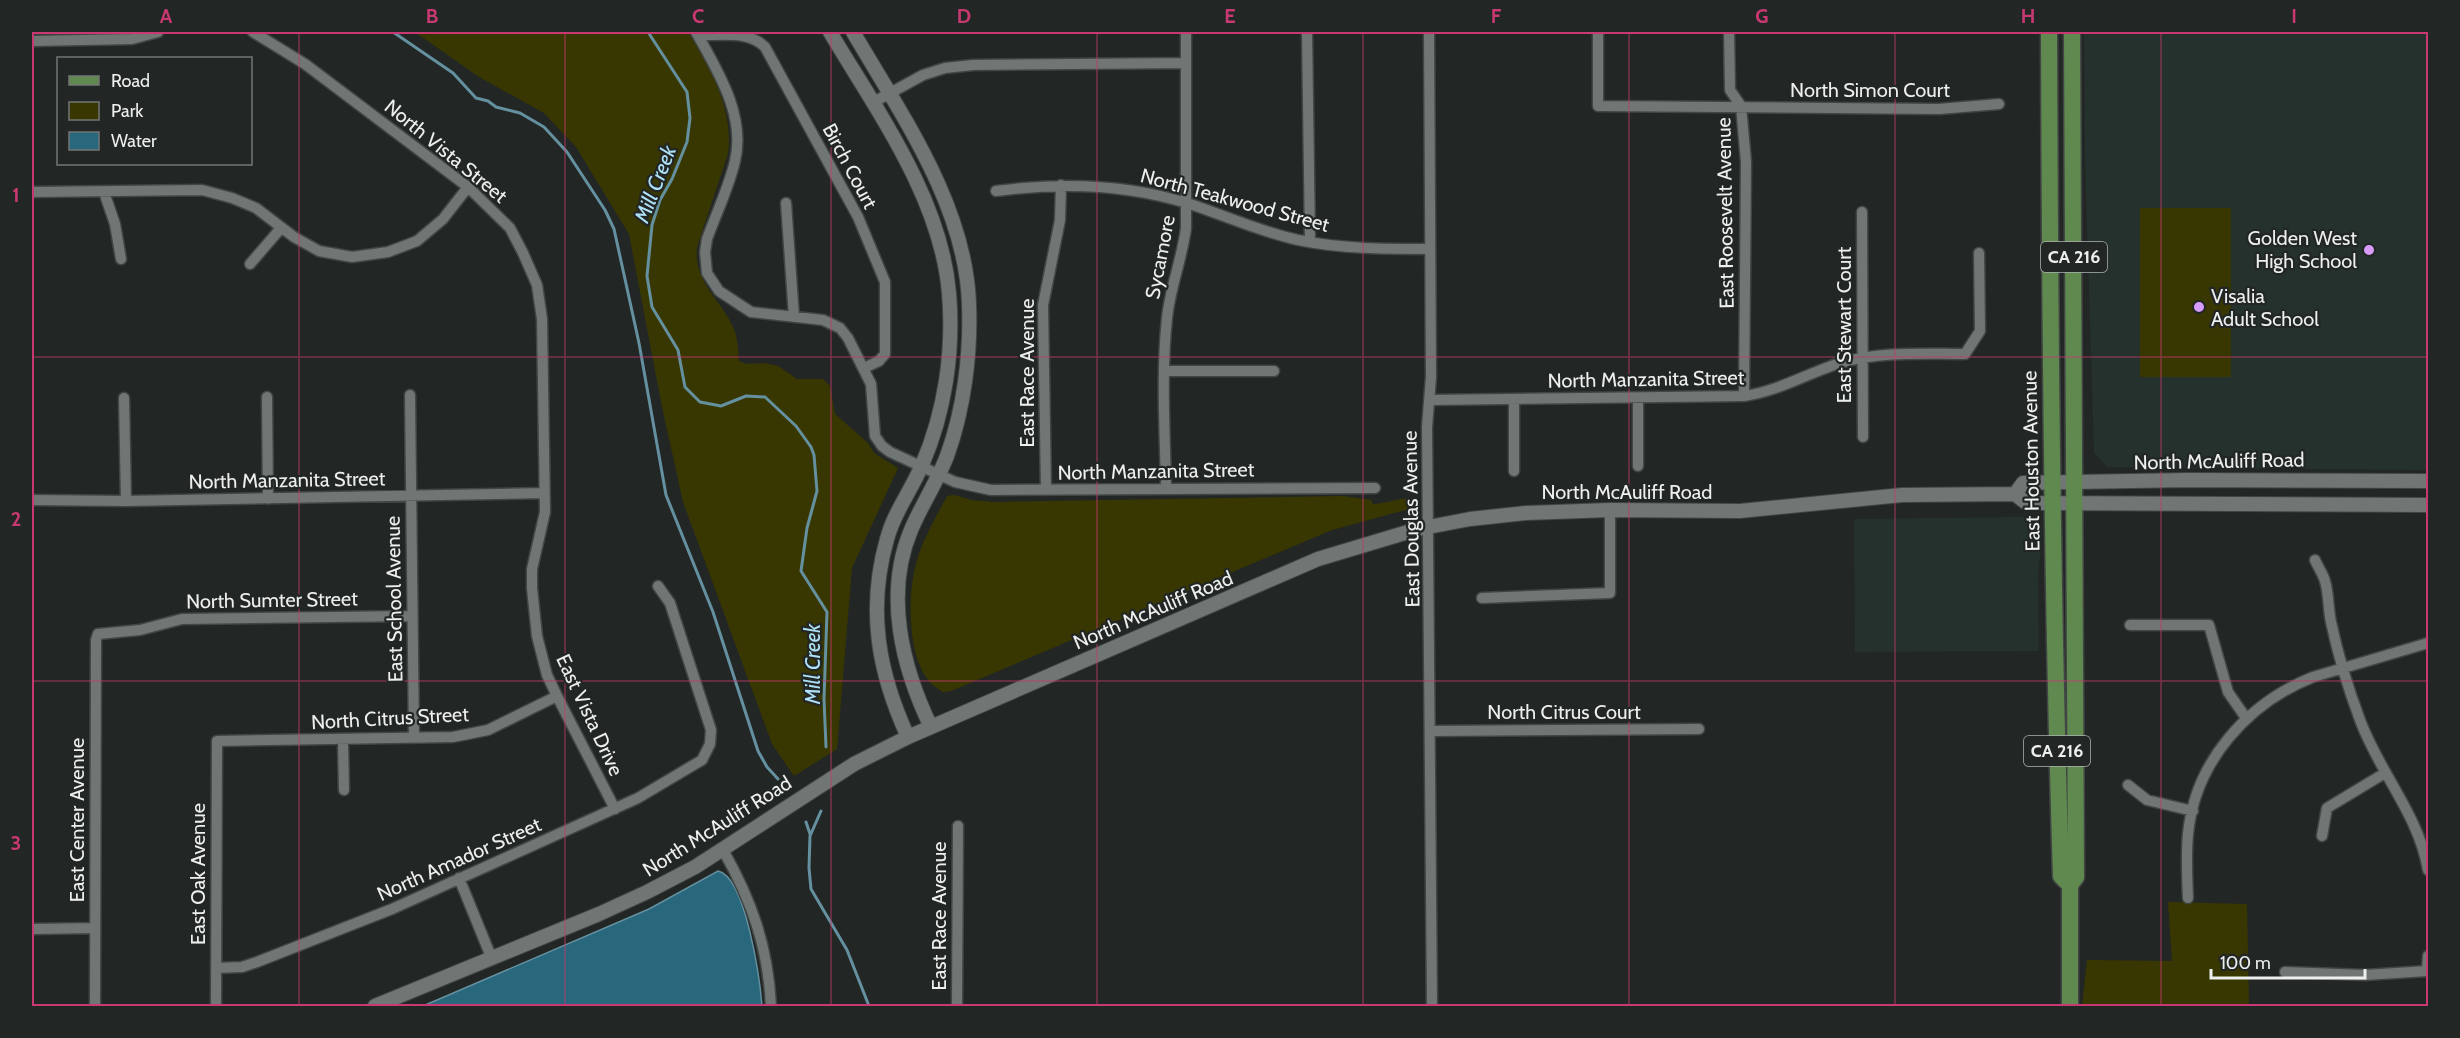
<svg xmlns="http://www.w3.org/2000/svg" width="2460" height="1038" viewBox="0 0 2460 1038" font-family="Cabin,sans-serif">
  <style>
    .built { fill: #25312c }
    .green { fill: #393701 }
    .water { fill: #29677d; stroke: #64909f; stroke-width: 1.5 }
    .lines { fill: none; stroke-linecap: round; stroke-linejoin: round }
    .stream { stroke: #64909f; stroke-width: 3 }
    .minor-casing { stroke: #414644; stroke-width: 13 }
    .tertiary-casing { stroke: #414644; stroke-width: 16 }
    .primary-casing { stroke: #414644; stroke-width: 19 }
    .minor { stroke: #707673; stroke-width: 10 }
    .tertiary { stroke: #707673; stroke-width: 14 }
    .primary { stroke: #5f894f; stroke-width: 16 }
    .grid { fill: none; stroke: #c83871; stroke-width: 1.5; stroke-opacity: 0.55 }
    .poi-dot { fill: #d79bf9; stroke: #222725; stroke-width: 2 }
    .labels { text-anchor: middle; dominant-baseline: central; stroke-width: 4.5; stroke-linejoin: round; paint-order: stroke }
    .shield { fill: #222725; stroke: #afb3b2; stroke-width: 1.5 }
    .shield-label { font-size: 18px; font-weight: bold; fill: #ecefee }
    .street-label { font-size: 20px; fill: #ecefee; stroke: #222725 }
    .poi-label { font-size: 20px; fill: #ecefee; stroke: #222725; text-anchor: end }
    .water-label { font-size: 21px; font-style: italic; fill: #afe2f7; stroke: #222725 }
    .neatline { fill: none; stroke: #c83871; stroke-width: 2 }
    .grid-label { font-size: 20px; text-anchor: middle; font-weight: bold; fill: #c83871 }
  </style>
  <rect width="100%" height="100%" fill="#222725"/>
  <path class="built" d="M 2084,32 L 2428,32 L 2428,470 L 2108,467 L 2094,453 L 2085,160 Z
    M 2023,517 L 2034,519 L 2040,527 L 2042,536 L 2038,575 L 2039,651 L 1855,652 L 1854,519 Z"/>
  <path class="green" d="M 415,32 L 688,32 C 711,70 734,109 728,154 L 697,247 C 693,284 724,301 735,332 C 738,341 738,351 739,361 L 747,364 L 764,363 L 778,366 L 797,379 L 823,379 L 830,386 L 835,414 L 868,443 L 874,453 L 898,468 L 852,568 L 837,749 L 794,776 L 772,744 L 683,502 L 662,407 L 629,234 L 576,147 L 544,113 L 479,77 Z
    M 2140,208 L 2231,208 L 2231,377 L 2140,377 Z
    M 954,495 L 972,500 L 992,502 L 1343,496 L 1371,500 L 1373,504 C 1388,503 1398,498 1414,498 L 1413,505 L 1409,509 L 1332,530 L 951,691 L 943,692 C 937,688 930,684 926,677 C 909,653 908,601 914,573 C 919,545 934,521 947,496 Z
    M 2168,902 L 2247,904 L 2249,1006 L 2082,1006 L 2087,960 L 2172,961 Z"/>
  <path class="water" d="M 718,871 C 746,877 760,981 762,1006 L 423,1006 L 649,909 Z"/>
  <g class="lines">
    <path class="stream" d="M 393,32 L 453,73 L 476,98 L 488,101 L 496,107 L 520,113 L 544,127 L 567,152 L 605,210 L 614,229 L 639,343 L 666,495 L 713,612 L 758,751 L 767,767 L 778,779
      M 648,32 L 687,92 L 690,118 L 687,142 L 672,179 L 660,200 L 652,225 L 647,276 L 652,307 L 678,350 L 685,387 L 700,402 L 721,406 L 746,396 L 765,397 L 796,426 L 811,447 L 814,455 L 817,491 L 807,528 L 801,571 L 827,612 L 824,699 L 826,747
      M 821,811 L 810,836 L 809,868 L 811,889 L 847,950 L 869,1006
      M 806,822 L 810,834"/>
    <defs>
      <path id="minor" d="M 253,32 L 305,64 L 468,187 L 510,228 L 523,253 L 537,285 L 542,319 L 545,512 L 532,569 L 532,588 L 537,636 L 547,675 L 557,696 L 615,809
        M 696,32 C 717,70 746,115 735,161 C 729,187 716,214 707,239 L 705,252 L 707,273 L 719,291 L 751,312 L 823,320 L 840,328 L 848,338 L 871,384 L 875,436 L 882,446 L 890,452 L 955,482 L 991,490 L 1375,488
        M 1307,32 L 1310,242
        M 1429,32 L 1431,377 L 1427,427 L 1432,1006
        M 1598,32 L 1598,106 L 1939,109 L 1999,104
        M 1729,32 L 1730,90 L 1741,106 L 1746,162 L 1744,396
        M 698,35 C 721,36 748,30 765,47 L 858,217 L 885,282 L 885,354 L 879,361 L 864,368
        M 32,41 L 132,39 L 158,32
        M 872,103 L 923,75 L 945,68 L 973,65 L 1186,63
        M 996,191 C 1062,182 1127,184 1190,204 C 1226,216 1261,232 1298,240 C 1342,249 1385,249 1429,249
        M 32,192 L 202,190 L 232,198 L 256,208 L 294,237 L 319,251 L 352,257 L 388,252 L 417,241 L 443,219 L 468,187
        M 104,192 L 115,224 L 121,259
        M 786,203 L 794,317
        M 1862,212 L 1863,437
        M 250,264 L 281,228
        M 1164,371 L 1274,371
        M 410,395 L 414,738
        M 267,397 L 268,499
        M 124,398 L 126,501
        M 1638,398 L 1638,466
        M 1430,400 L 1744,396 C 1779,391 1808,373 1840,363 C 1880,351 1924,354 1965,354 L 1980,331 L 1979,253
        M 1514,401 L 1514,471
        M 1166,489 C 1165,432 1161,375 1167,318 C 1170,288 1182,259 1186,228 L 1186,32
        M 1046,490 L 1043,305 L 1060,220 L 1061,185
        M 32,500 L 126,501 L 544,493
        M 2315,560 C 2318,567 2323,574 2325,581 C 2329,594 2328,609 2331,622 C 2338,655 2348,688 2360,720 C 2379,772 2419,815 2428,870
        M 1482,598 L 1610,593 L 1610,510
        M 2130,625 L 2209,625 L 2228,692 L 2246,718
        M 1431,731 L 1699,729
        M 343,741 L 344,790
        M 2128,785 L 2147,800 L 2193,811
        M 2322,836 L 2327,808 L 2385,773
        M 723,850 C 752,901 768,947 771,1006
        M 459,878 L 492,959
        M 2188,898 C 2187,877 2186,855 2188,834 C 2195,761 2248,703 2313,677 L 2428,643
        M 32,929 L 95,928
        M 216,968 L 242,967 L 257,962 L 392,909 L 638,798 L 702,760 L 710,744 L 711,730 L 670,603 L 658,586
        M 2285,972 L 2365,975 L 2427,971 L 2428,956
        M 95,1006 L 96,640 L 98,634 L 140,630 L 182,619 L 412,616
        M 216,1006 L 217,741 L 453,737 L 488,730 L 557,696
        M 957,1006 L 958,826"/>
      <path id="tertiary" d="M 830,32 C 877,111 941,198 949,293 C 954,351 945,412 922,465 C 911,491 894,512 887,539 C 867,609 878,672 908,737
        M 853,32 C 901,114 966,206 969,304 C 971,354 964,409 947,456 C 937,482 922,504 911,530 C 884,594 902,667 931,727
        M 2015,494 L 2023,483 L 2188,480 L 2428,481
        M 375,1006 L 599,914 L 647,892 L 695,867 L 854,764 L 908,737 L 1318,559 L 1418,529 L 1470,519 L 1526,513 L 1610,510 L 1740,511 L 1902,495 L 2015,494 L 2025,502 L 2032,503 L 2428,505"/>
      <path id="primary" d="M 2049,32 C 2050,313 2052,594 2061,876 L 2070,885
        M 2070,1006 L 2070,885 L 2076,877 L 2072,32"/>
    </defs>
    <use href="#minor" class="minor-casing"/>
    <use href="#tertiary" class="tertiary-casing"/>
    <use href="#primary" class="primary-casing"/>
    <use href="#minor" class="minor"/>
    <use href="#tertiary" class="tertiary"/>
    <use href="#primary" class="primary"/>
  </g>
  <path class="grid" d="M 299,32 L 299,1006M 565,32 L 565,1006M 831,32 L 831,1006M 1097,32 L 1097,1006M 1363,32 L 1363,1006M 1629,32 L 1629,1006M 1895,32 L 1895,1006M 2161,32 L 2161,1006M 32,357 L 2428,357M 32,681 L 2428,681"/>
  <g class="poi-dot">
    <circle cx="2369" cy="250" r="6"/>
    <circle cx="2199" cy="307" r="6"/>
  </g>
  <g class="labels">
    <g class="shield">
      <rect x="2041" y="242" width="66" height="30" rx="4.5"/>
      <rect x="2024" y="736" width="66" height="30" rx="4.5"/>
    </g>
    <g class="shield-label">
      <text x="2074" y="257">CA 216</text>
      <text x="2057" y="751">CA 216</text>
    </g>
    <g class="street-label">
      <text x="1870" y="90">North Simon Court</text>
      <text transform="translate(446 151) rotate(39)">North Vista Street</text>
      <text transform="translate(850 166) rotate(62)">Birch Court</text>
      <text transform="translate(1235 200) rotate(15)">North Teakwood Street</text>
      <text transform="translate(1725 213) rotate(-91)">East Roosevelt Avenue</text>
      <text transform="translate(1160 257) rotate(-79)">Sycamore</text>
      <text transform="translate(1844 325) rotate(-90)">East Stewart Court</text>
      <text transform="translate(1027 373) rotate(-90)">East Race Avenue</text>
      <text transform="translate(1646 379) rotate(-1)">North Manzanita Street</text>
      <text transform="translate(2031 461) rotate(-91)">East Houston Avenue</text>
      <text transform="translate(2219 461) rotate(-1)">North McAuliff Road</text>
      <text transform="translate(1156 471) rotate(-1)">North Manzanita Street</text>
      <text transform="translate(287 480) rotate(-1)">North Manzanita Street</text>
      <text x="1627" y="492">North McAuliff Road</text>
      <text transform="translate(1411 519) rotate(-91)">East Douglas Avenue</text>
      <text transform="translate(394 599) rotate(-91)">East School Avenue</text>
      <text transform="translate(272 600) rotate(-1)">North Sumter Street</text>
      <text transform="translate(1153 610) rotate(-23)">North McAuliff Road</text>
      <text x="1564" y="712">North Citrus Court</text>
      <text transform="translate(590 715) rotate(65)">East Vista Drive</text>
      <text transform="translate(390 718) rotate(-3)">North Citrus Street</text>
      <text transform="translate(77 820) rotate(-90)">East Center Avenue</text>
      <text transform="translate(717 826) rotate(-32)">North McAuliff Road</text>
      <text transform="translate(459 859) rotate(-24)">North Amador Street</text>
      <text transform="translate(198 874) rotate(-90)">East Oak Avenue</text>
      <text transform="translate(939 916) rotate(-90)">East Race Avenue</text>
    </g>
    <g class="poi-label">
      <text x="2357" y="238">Golden West<tspan x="2357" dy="23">High School</tspan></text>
      <text x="2211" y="296" text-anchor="start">Visalia<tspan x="2211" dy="23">Adult School</tspan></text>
    </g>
    <g class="water-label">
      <text transform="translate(655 184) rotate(-69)">Mill Creek</text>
      <text transform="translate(812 664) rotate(-90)">Mill Creek</text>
    </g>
  </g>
  <rect width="2460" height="1038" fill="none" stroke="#222725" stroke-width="66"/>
  <rect x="57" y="57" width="195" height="108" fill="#222725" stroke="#737775" stroke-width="1.5"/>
  <rect x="69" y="76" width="30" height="9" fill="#5f894f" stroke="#737775" stroke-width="1.5"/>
  <text x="111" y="87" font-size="18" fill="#ecefee">Road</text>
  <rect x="69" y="102" width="30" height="18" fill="#393701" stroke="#737775" stroke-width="1.5"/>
  <text x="111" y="117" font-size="18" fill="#ecefee">Park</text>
  <rect x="69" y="132" width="30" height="18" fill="#29677d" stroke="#737775" stroke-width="1.5"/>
  <text x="111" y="147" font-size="18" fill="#ecefee">Water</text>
  <path d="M2211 969v9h154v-9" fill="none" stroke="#ecefee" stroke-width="3"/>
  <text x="2220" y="969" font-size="18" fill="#ecefee" stroke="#222725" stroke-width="4.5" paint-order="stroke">100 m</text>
  <rect x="33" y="33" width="2394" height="972" class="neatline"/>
  <g class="grid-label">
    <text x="166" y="23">A</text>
    <text x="432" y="23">B</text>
    <text x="698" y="23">C</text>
    <text x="964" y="23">D</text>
    <text x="1230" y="23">E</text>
    <text x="1496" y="23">F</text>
    <text x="1762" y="23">G</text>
    <text x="2028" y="23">H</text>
    <text x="2294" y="23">I</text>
    <text x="16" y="202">1</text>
    <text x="16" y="526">2</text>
    <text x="16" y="850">3</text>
  </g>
</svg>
